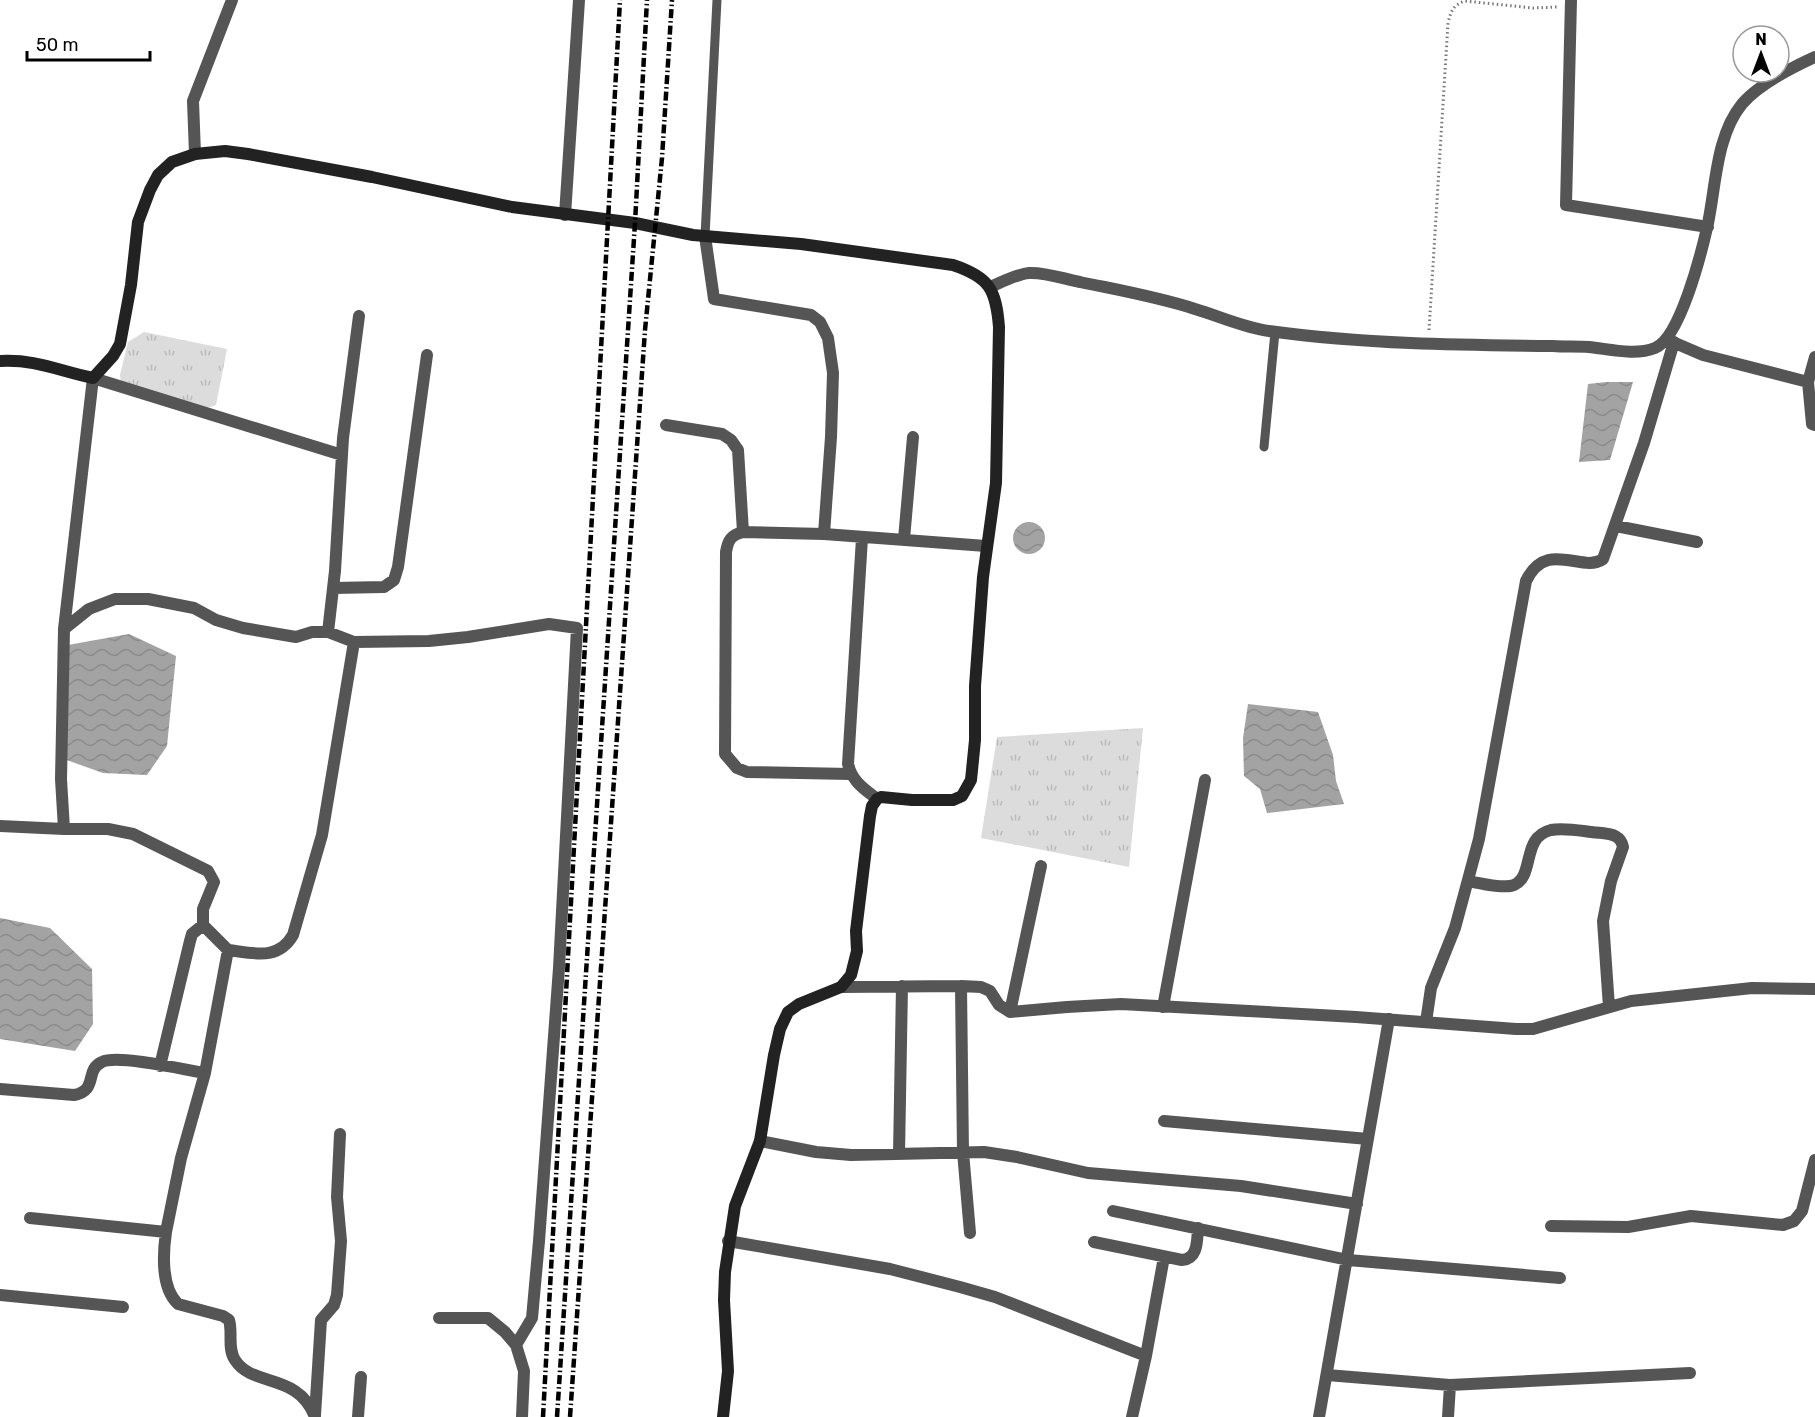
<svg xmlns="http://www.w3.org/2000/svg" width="1815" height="1417" viewBox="0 0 1815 1417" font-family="Rubik,sans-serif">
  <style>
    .grass { fill: url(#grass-tufts) }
    .water { fill: url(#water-waves) }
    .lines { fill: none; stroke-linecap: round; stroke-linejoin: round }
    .path { stroke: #777; stroke-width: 3; stroke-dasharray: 1.5 3; stroke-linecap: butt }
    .lane { stroke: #555; stroke-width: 9 }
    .street { stroke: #555; stroke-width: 12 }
    .secondary { stroke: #222; stroke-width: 12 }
    .rail { stroke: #000; stroke-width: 4.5; stroke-dasharray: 9 3 1.5 3; stroke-linecap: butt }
  </style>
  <defs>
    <pattern id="grass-tufts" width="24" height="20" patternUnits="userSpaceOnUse" patternTransform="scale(1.5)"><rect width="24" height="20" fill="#dcdcdc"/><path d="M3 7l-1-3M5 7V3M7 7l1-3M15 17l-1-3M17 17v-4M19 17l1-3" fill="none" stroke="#bbb"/></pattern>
    <pattern id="water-waves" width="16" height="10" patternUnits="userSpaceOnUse" patternTransform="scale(1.5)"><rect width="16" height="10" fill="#a3a3a3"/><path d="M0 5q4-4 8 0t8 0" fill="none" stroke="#8b8b8b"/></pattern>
  </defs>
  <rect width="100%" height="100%" fill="#fff"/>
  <path class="grass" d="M 144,332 L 227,349 L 216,405 L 199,411 L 122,392 L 120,375 L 128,342 Z
    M 1143,728 L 1129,867 L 981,838 L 997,737 Z"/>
  <path class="water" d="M 1606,382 L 1633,382 L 1610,460 L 1579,462 L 1588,384 Z
    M1013 538a16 16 0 1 1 32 0a16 16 0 1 1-32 0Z
    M 129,634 L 176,656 L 167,746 L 147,775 L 103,773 L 61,758 L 68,645 Z
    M 1248,704 L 1318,712 L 1333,755 L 1336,781 L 1344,804 L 1267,813 L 1260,789 L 1244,776 L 1243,738 Z
    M 0,918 L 50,928 L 92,969 L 93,1024 L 75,1051 L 0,1039 Z"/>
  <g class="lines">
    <path class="path" d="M 1429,330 L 1448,23 C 1451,11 1453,5 1465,1 L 1533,8 L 1558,7"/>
    <path class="lane" d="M 705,236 L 717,0
      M 1264,447 L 1275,332"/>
    <path class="street" d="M 1571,0 L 1566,205 L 1708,227
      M 195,154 L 193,101 L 232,0
      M 565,215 L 579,0
      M 705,236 L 714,299 L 811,315 L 820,322 L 828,338 L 833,373 L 831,437 L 824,534
      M 990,287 C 1002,282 1017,274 1029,273 C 1045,272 1064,279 1080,282 C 1118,290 1158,297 1195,309 C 1219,316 1245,328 1269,331 C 1363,344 1458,345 1553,346 C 1565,347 1577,346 1589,347 C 1609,349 1635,356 1655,348 C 1680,338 1701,254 1707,228 C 1716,189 1715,137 1742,104 C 1759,84 1791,68 1815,57
      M 1668,340 L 1703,355 L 1808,382
      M 1815,357 L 1808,382 L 1812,424 L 1815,425
      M 666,425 L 722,434 L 731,440 L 738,450 L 743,532
      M 1616,526 L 1697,542
      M 862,538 L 848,764 C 852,781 863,788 877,799
      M 904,539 L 913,437
      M 334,588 L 384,587 L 394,580 L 398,567 L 427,355
      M 64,629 L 89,609 L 115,599 L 148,599 L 194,608 L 216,620 L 243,628 L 296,637 L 312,632 L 328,632 L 354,642 L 429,641 L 468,637 L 549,624 L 577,628 L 559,968 L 539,1241 L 532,1318 L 516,1345
      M 328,632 L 335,571 L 343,438 L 359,316
      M 850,774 L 747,772 L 737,768 L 725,754 L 726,552 C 728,540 731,535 743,532 L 824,534 L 986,546
      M 0,826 L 64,829 L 108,829 L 133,834 L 208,871 L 214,882 L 203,909 L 203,925 L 228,950 L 205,1073 L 181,1158 L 166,1232 C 163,1253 161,1288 178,1304 L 223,1316 L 229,1320 C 233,1333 227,1348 235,1360 C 253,1388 298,1372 315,1417
      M 64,829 L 61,779 L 64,629 L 93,378 L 342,455
      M 1468,881 C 1479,883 1505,889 1514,885 C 1535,876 1521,837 1551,830 C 1566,827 1586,832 1602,833 C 1612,834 1621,836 1623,847 L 1611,881 L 1603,921 L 1609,1007
      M 228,950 C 254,953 278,961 293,935 L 322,835 L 354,642
      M 961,986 L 963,1152 L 970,1233
      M 841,987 L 961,986 L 981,987 L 990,991 L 999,1005 L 1010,1012 L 1067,1007 L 1121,1004 L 1356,1017 L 1516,1029 L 1533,1029 L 1631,1001 L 1752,988 L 1815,989
      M 1163,1007 L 1205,780
      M 1010,1012 L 1041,866
      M 1426,1022 L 1431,988 L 1455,928 L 1479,839 L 1526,581 C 1547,538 1582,574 1603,559 L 1644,443 L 1674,342
      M 160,1066 L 190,941 L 192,934 L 203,925
      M 0,1089 L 74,1095 C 99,1090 84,1070 102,1062 C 118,1054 185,1070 205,1073
      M 1164,1121 L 1368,1139
      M 760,1141 L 816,1152 L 851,1155 L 984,1152 L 1017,1157 L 1088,1173 L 1241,1186 L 1357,1204
      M 899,1154 L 902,986
      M 1113,1211 L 1348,1260 L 1560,1278
      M 30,1218 L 166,1232
      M 1551,1226 L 1628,1227 L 1691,1216 L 1783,1225 L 1794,1221 L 1802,1211 L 1815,1160
      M 728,1241 L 890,1269 L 960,1287 L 995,1297 L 1146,1356
      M 1094,1242 L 1182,1260 C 1198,1259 1197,1241 1198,1228
      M 0,1295 L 123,1307
      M 439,1318 L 488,1318 L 505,1332 L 516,1345 L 524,1371 L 522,1417
      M 1327,1375 L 1450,1385 L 1690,1373
      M 315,1415 L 321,1320 L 334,1305 L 337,1295 L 341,1241 L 337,1197 L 340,1134
      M 358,1417 L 361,1377
      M 1132,1417 L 1146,1356 L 1164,1257
      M 1319,1417 L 1389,1019
      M 1448,1417 L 1450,1385"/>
    <path class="secondary" d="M 0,361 C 36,359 59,371 93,378 L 113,356 L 120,344 L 131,285 L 138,222 L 150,190 L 158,175 L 172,162 L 195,154 L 225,151 L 248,154 L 372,177 L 512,207 L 635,223 L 693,235 L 801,244 L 953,265 C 989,277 996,289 999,327 L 996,483 L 983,577 L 975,686 L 975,740 L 971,780 L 962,796 L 953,800 L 912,800 L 881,797 L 877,799 L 872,806 L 870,816 L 856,931 L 857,951 L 851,975 L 841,987 L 799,1004 L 788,1012 L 780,1029 L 774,1055 L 760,1141 L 735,1206 L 725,1272 L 724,1300 L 728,1371 L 723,1417"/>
    <path class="rail" d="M 543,1417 L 620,0
      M 557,1417 L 635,223 L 647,0
      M 570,1417 L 645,330 L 662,158 L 672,0"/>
  </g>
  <g transform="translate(1761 54)"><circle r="28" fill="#ffffff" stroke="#999999" stroke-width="1.5"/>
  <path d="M0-4.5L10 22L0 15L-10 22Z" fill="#000000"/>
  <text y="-9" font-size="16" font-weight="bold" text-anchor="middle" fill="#000000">N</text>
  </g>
  <path d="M27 51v9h123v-9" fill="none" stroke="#000000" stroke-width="3"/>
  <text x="36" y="51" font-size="18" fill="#000000" stroke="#ffffff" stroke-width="4.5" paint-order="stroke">50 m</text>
</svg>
